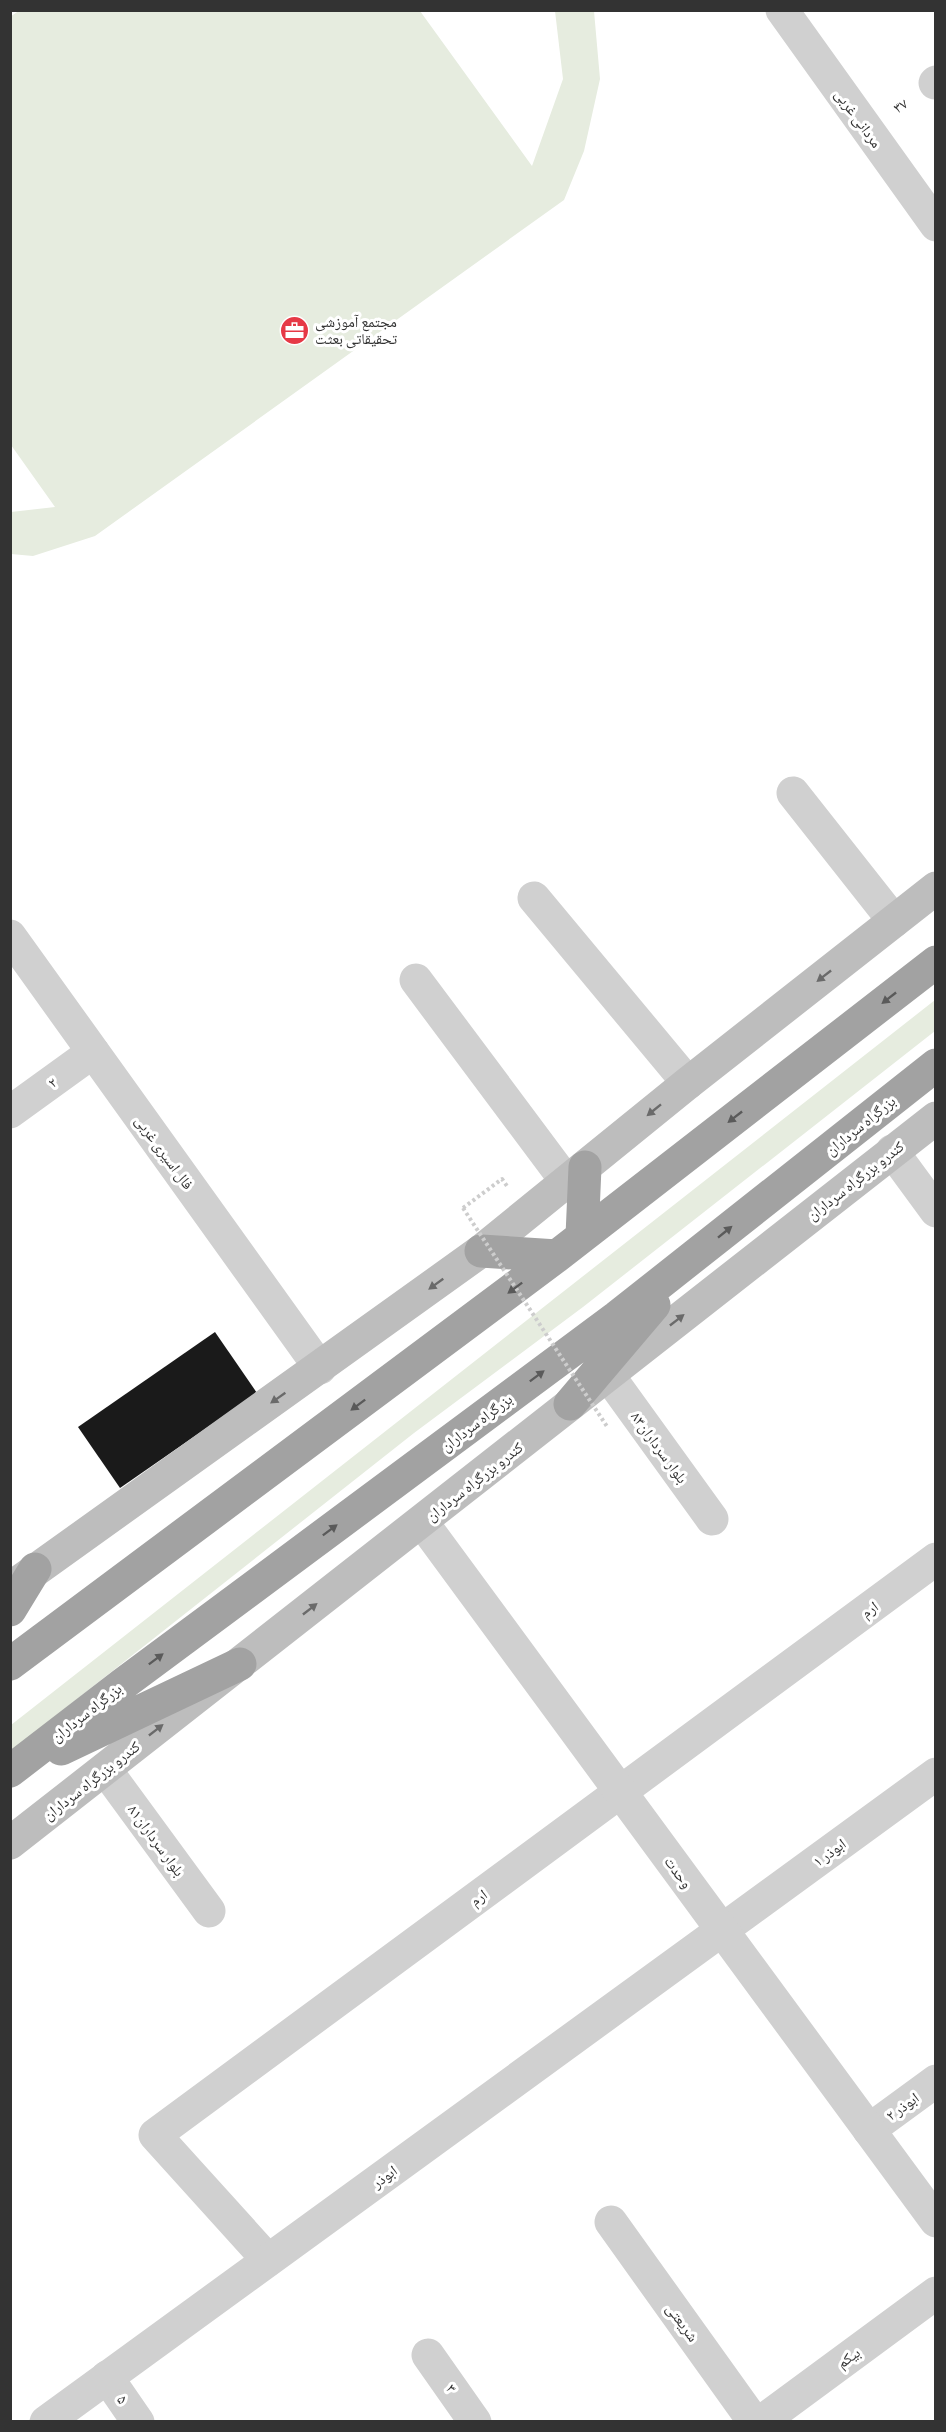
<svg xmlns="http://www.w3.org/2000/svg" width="946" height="2432" viewBox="0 0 946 2432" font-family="Commissioner,'Noto Naskh Arabic',sans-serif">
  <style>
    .green { fill: #e6ecdf }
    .building { fill: #1a1a1a }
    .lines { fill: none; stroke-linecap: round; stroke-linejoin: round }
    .path { stroke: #cdcdcd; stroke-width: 4; stroke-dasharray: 3 3; stroke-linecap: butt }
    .minor { stroke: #d0d0d0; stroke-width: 33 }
    .tertiary { stroke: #d0d0d0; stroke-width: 33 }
    .secondary { stroke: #bdbdbd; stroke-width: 33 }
    .trunk { stroke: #a2a2a2; stroke-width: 33 }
    .path-bridge { stroke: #cdcdcd; stroke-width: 4; stroke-dasharray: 3 3; stroke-linecap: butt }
    .oneway { fill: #6a6a6a }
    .oneway2 { fill: #5a5a5a }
    .labels { text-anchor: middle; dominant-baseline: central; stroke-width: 6; stroke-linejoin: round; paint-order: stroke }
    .street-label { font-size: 15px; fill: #333; stroke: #fff }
    .poi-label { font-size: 15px; fill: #333; stroke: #fff; text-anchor: start }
  </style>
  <rect width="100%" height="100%" fill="#fff"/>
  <path class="green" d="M 20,10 L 420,11 L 532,166 L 563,79 L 555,11 L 594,11 L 600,79 L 584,151 L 564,200 L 95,536 L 33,556 L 11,554 L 11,512 L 55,507 L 11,445 L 10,17 Z
    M 935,1000 L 935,1031 L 583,1307 L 414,1433 L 11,1751 L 11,1725 Z"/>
  <path class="building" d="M 215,1332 L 257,1393 L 120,1488 L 78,1427 Z"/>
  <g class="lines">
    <path class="path" d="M 463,1208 L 502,1179 L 507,1186"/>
    <path class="minor" d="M 935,83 L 936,82
      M 793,793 L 894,921
      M 534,898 L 688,1083
      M 416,980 L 566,1181
      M 10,1112 L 93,1052
      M 892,1151 L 936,1211
      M 608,1375 L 712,1519
      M 105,1769 L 209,1911
      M 722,1930 L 936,1774
      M 869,2130 L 936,2081
      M 611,2222 L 754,2422
      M 268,2260 L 155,2135 L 936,1559
      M 428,2355 L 475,2422
      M 107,2377 L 138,2422
      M 761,2422 L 936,2293"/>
    <path class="tertiary" d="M 782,10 L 936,225
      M 10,936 L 320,1368
      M 422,1522 L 936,2221
      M 46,2422 L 722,1930"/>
    <path class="secondary" d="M 12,1587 L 481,1251 L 688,1083 L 936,888
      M 10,1843 L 936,1118"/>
    <path class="trunk" d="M 582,1236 L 585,1167
      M 481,1251 L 557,1256
      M 570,1404 L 654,1305
      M 10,1610 L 35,1569
      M 10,1664 L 557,1256 L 936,962
      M 61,1749 L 240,1664
      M 10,1771 L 123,1684 L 617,1317 L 936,1065"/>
    <path class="path-bridge" d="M 463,1208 L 608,1428"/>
  </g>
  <defs><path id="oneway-solid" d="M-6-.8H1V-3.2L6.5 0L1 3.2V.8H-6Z" transform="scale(1.5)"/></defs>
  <g class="oneway">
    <use href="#oneway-solid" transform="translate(824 976) rotate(142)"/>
    <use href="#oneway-solid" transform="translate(654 1110) rotate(141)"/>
    <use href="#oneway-solid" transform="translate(436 1284) rotate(144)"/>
    <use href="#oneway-solid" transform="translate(677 1320) rotate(-38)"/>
    <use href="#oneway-solid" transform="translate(278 1398) rotate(145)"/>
    <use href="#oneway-solid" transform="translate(310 1609) rotate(-38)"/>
    <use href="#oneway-solid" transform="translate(156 1730) rotate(-38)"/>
  </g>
  <g class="oneway2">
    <use href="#oneway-solid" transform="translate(889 998) rotate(142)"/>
    <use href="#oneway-solid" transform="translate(735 1117) rotate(142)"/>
    <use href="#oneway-solid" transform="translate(725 1232) rotate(-39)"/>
    <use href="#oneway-solid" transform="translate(515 1288) rotate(143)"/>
    <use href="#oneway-solid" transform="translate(537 1376) rotate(-37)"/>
    <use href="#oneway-solid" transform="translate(358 1405) rotate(143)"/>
    <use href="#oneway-solid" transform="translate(330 1530) rotate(-37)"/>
    <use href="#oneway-solid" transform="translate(156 1659) rotate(-37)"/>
  </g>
  <defs>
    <symbol id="office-disc" viewBox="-11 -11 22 22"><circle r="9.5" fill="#e63946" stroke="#fff"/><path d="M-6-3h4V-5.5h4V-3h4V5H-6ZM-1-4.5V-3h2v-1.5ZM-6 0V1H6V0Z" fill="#fff"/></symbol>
  </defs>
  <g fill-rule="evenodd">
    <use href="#office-disc" x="278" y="314" width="33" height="33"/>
  </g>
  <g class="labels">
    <g class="street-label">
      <text transform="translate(900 105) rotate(-33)">۳۷</text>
      <text transform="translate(859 118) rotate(54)">مردانی غربی</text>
      <text transform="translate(52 1082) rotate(-36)">۲</text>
      <text transform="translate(860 1125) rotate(-39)">بزرگراه سرداران</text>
      <text transform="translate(165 1152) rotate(54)">فال اسیری غربی</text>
      <text transform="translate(855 1180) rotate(-38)">کندرو بزرگراه سرداران</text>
      <text transform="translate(476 1422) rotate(-37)">بزرگراه سرداران</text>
      <text transform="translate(660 1447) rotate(54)">بلوار سرداران۸۳</text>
      <text transform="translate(474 1481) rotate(-38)">کندرو بزرگراه سرداران</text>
      <text transform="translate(869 1609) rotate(-36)">ارم</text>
      <text transform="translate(86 1712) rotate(-38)">بزرگراه سرداران</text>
      <text transform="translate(91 1780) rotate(-38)">کندرو بزرگراه سرداران</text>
      <text transform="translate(157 1840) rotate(54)">بلوار سرداران۸۱</text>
      <text transform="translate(829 1852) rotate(-36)">ابوذر ۱</text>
      <text transform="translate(679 1872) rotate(54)">وحدت</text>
      <text transform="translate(478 1897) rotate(-36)">ارم</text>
      <text transform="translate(902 2106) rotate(-36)">ابوذر ۲</text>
      <text transform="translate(384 2176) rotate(-36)">ابوذر</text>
      <text transform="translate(683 2322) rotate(54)">شریعتی</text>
      <text transform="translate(848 2357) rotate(-36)">بیکم</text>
      <text transform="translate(452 2388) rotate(54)">۳</text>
      <text transform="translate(123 2399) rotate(56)">۵</text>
    </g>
    <g class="poi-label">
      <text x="315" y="321">مجتمع آموزشی<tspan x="315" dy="17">تحقیقاتی بعثت</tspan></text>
    </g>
  </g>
  <rect width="946" height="2432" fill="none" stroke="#333333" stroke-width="24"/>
</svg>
